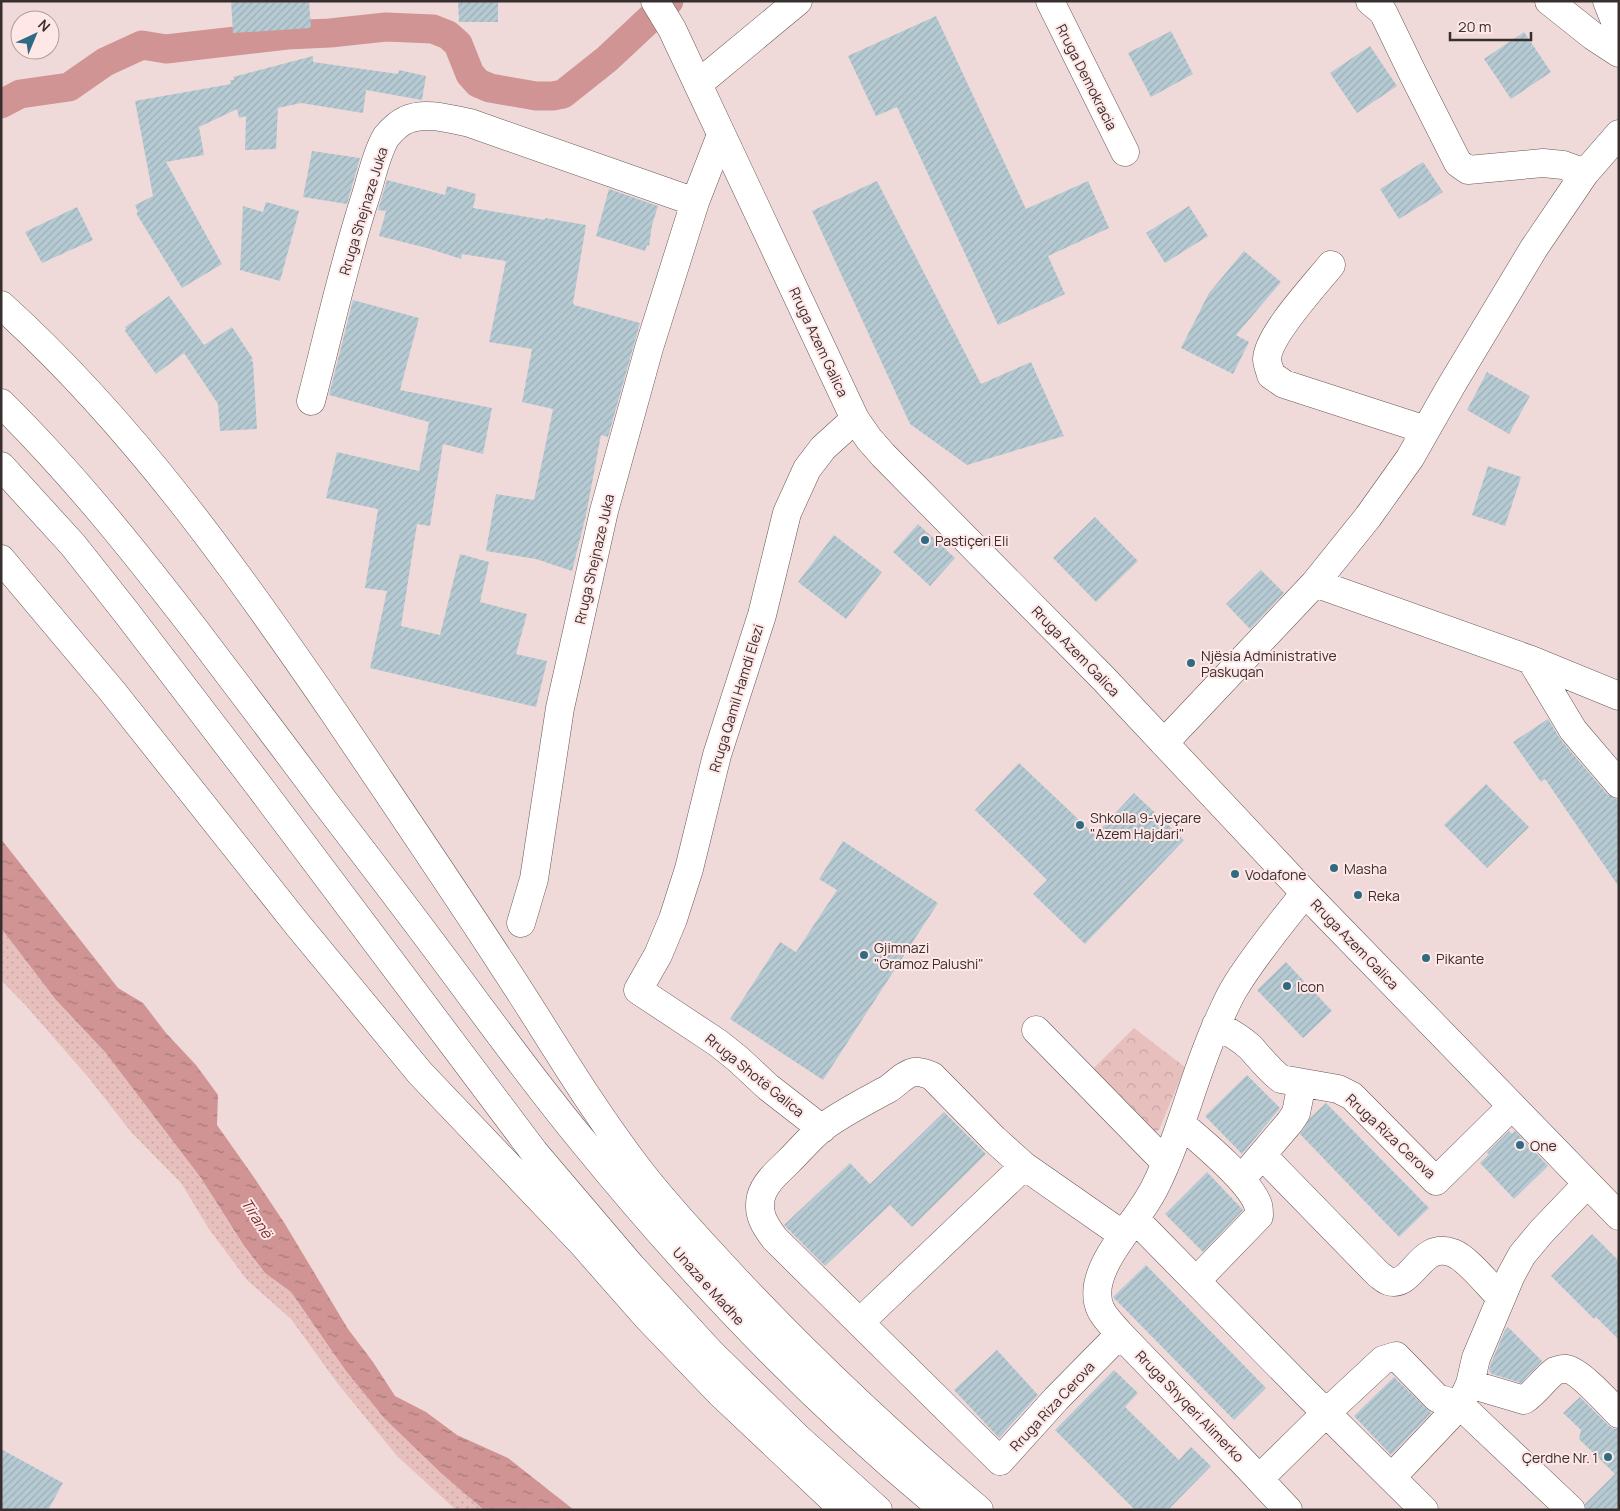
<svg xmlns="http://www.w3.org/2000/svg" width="1620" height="1511" viewBox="0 0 1620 1511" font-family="Manrope,sans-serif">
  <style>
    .grass { fill: url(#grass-dots) }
    .park { fill: url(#park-crowns) }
    .water { fill: url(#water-ripples) }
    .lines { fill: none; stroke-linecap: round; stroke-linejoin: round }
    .canal { stroke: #cf9493; stroke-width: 29 }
    .building { fill: url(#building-hatch) }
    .minor-casing { stroke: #695756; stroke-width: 29 }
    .secondary-casing { stroke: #695756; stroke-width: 29 }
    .trunk-casing { stroke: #695756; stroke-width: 29 }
    .minor { stroke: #fff; stroke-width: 28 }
    .secondary { stroke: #fff; stroke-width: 28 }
    .trunk { stroke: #fff; stroke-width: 28 }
    .poi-dot { fill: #2f6b82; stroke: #fee7e6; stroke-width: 2 }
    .labels { text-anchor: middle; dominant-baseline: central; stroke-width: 4; stroke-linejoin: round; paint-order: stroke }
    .street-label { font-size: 14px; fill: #372e2e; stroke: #fee7e6 }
    .poi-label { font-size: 14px; fill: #372e2e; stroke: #fee7e6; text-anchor: start }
    .water-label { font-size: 15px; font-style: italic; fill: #752d30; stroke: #fee7e6 }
  </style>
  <defs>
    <pattern id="grass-dots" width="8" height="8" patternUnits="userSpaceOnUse" patternTransform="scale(1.25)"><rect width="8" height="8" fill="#e7c0be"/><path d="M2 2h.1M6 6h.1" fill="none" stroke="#c7a5a4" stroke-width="1.8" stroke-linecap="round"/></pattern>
    <pattern id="park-crowns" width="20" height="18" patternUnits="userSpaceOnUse" patternTransform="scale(1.25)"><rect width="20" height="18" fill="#e7c0be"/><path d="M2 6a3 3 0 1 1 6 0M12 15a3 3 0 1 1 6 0" fill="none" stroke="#c7a5a4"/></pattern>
    <pattern id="water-ripples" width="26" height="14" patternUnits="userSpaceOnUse" patternTransform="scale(1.25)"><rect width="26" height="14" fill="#cf9493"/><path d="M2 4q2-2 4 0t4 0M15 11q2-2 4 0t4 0" fill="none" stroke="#a97978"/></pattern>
    <pattern id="building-hatch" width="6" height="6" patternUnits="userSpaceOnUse" patternTransform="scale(1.25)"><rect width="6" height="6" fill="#b6cad3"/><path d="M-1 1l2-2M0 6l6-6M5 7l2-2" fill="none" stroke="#9daeb5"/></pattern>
  </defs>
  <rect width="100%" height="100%" fill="#f0dad9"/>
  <path class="grass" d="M 1,928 L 56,1000 L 105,1052 L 201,1178 L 244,1247 L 265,1273 L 291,1292 L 346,1371 L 384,1418 L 437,1469 L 484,1510 L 456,1510 L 397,1456 L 338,1384 L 291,1319 L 247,1280 L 209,1229 L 181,1183 L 131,1132 L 88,1077 L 27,1007 L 1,980 Z"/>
  <path class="park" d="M 1134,1028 L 1185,1067 L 1159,1130 L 1152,1134 L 1089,1073 Z"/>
  <path class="water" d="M 1,839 L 118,988 L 143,1003 L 166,1033 L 196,1065 L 218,1095 L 217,1125 L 253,1176 L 285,1224 L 348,1329 L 373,1362 L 395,1396 L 426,1412 L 457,1435 L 508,1458 L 574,1510 L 484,1510 L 441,1473 L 384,1418 L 346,1371 L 291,1292 L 265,1273 L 244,1246 L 201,1178 L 105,1052 L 56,1000 L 1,928 Z"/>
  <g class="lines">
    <path class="canal" d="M 1,104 L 20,94 L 69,87 L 105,62 L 142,45 L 166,49 L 287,35 L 330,33 L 386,27 L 433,29 L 448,35 L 458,44 L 470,74 L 478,83 L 490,88 L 536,96 L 553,96 L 563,94 L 607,59 L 669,1"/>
  </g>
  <path class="building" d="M 231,1 L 309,1 L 311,28 L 233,33 Z
    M 458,1 L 498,1 L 498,22 L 459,22 Z
    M 936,16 L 1026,209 L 1088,181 L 1109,228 L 1048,256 L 1065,294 L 998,325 L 897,107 L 876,116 L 848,56 Z
    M 1171,31 L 1193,74 L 1151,97 L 1128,53 Z
    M 1524,32 L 1551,72 L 1511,99 L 1484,59 Z
    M 1370,46 L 1397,86 L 1357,113 L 1330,73 Z
    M 313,56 L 313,62 L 398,74 L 399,70 L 426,76 L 422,100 L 366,90 L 363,113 L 301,103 L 278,108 L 276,149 L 245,150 L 246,116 L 239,118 L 237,109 L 199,127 L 204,155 L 166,162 L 222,264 L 182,288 L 136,213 L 138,212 L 135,205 L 153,196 L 135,101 L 231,84 L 230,80 L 234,80 L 233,77 Z
    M 312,151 L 360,158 L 347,204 L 303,197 Z
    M 1423,162 L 1443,192 L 1399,219 L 1380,189 Z
    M 387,180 L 445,195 L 447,186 L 476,194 L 473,208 L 545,220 L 545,218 L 586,225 L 573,303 L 574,305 L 640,323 L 608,437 L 601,435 L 586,515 L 572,571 L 536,559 L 486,551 L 496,494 L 534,500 L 553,409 L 522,402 L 532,349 L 489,342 L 506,261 L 462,254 L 461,259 L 427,248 L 379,236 L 386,211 L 378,210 Z
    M 877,181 L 981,384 L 1031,362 L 1064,436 L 967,465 L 910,424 L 812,211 Z
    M 609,189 L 658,206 L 652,225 L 649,246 L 647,245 L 645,251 L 596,236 Z
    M 266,202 L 299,211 L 280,281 L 240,270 L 243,206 L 263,212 Z
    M 1189,206 L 1208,236 L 1165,263 L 1146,233 Z
    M 77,207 L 93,240 L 42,263 L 25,232 Z
    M 1244,251 L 1281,282 L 1236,335 L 1249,342 L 1233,374 L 1181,348 L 1209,293 Z
    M 169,296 L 204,345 L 232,327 L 253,359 L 251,360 L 253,362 L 257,429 L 220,431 L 218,404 L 184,353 L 156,374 L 125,331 L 126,329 L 125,327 Z
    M 353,300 L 419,318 L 400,390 L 492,408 L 483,454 L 443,444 L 430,526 L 417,524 L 401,626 L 440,635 L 460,554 L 489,562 L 480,602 L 527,614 L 516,654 L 547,661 L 536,707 L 370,668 L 387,591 L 365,588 L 378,509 L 326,498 L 337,452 L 419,471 L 429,422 L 329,395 Z
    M 1487,372 L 1530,396 L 1509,434 L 1467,410 Z
    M 1488,466 L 1521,477 L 1505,526 L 1472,515 Z
    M 1095,517 L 1138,561 L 1096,602 L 1053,558 Z
    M 918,524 L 955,558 L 930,586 L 893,552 Z
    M 834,535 L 882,572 L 846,619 L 798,582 Z
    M 1261,570 L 1284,593 L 1250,629 L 1226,604 Z
    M 1548,719 L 1561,740 L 1607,794 L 1619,801 L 1619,887 L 1545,779 L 1541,782 L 1513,742 Z
    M 1019,763 L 1095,835 L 1134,793 L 1184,840 L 1085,944 L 1033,894 L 1047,880 L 975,810 Z
    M 1486,784 L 1529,827 L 1487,868 L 1444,825 Z
    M 843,841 L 938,903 L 823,1080 L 730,1019 L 780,942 L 796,952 L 837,890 L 819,879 Z
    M 1286,962 L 1332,1011 L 1303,1038 L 1257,990 Z
    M 1247,1075 L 1280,1108 L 1242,1154 L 1205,1116 Z
    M 1326,1103 L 1429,1208 L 1399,1237 L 1300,1134 L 1310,1118 Z
    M 944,1112 L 986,1154 L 912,1227 L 890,1205 L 825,1266 L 784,1225 L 850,1163 L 870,1184 Z
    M 1509,1131 L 1512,1134 L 1515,1131 L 1548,1166 L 1514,1199 L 1480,1163 L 1489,1154 L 1487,1153 Z
    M 1207,1172 L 1243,1210 L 1203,1252 L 1165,1214 Z
    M 1592,1234 L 1619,1261 L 1619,1340 L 1596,1317 L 1594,1319 L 1551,1276 Z
    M 1146,1265 L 1266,1388 L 1234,1420 L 1113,1297 Z
    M 1508,1327 L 1542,1361 L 1521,1383 L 1492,1374 L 1489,1371 L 1491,1363 L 1505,1330 Z
    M 997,1350 L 1038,1395 L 999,1438 L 954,1390 Z
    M 1114,1370 L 1138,1393 L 1125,1407 L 1179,1460 L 1191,1447 L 1211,1466 L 1168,1510 L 1135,1510 L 1055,1430 Z
    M 1394,1377 L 1431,1413 L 1391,1455 L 1354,1416 Z
    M 1580,1397 L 1608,1425 L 1614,1429 L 1619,1429 L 1619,1510 L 1586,1510 L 1585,1504 L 1615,1474 L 1579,1439 L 1581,1430 L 1563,1413 Z
    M 1,1449 L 63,1483 L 48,1510 L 1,1510 Z"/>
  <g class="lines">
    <defs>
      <path id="minor" d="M 1050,1 L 1125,152
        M 1370,1 L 1383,12 L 1413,74 L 1458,163 L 1468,170 L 1543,163 L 1563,165 L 1585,173
        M 1549,1 L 1593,36 L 1619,53
        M 1607,1 L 1619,31
        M 698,84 L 798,1
        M 1331,265 C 1315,285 1268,335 1267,359 C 1267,364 1270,370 1271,375 L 1284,384 L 1426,430
        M 311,401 C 329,332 344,262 366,195 C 372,176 376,154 386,137 C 391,131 399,123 406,120 C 425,111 450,119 470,123 L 695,202
        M 1315,583 L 1531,660 L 1619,696
        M 1531,660 L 1573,730 L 1619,784
        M 1164,743 L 1315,583 L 1368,517 L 1410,458 L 1451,386 L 1534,248 L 1585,173 L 1619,134
        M 521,923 L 534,879 L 560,708 L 604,511 L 649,348 L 695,202 L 721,135
        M 1216,1025 C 1228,1031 1240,1038 1250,1047 C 1260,1058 1269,1070 1281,1079 L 1338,1089 L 1352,1096 L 1436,1181 L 1511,1107
        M 1036,1030 L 1165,1162
        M 1181,1124 C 1201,1141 1250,1181 1258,1205 C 1259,1208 1259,1212 1259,1216 L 1196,1281
        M 822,1129 L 768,1087 L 738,1059 L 718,1043 L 638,990 L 658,955 L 673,919 L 689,869 L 717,755 L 762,615 L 787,513 L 807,469 L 823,448 L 855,419
        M 1263,1156 L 1378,1274 C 1381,1276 1385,1280 1388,1281 C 1414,1289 1419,1240 1453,1253 C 1467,1258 1490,1287 1501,1298
        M 1250,1169 L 1290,1122 L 1296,1113 L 1302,1083
        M 1136,1220 L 1305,1392 L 1424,1510
        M 860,1322 L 1024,1166
        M 1120,1334 L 1056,1399 L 1000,1461 L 775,1239 C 765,1226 757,1214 761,1197 C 765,1182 779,1171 789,1161 C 800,1150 810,1138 822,1128 C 842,1113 866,1101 888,1089 C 896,1084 904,1074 914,1072 C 920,1071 926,1074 932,1076 L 994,1139 L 1024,1166 L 1123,1235
        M 1470,1384 L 1524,1400 C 1536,1392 1544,1379 1555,1371 C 1558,1370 1563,1368 1566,1369 C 1579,1370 1609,1404 1619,1414
        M 1392,1477 L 1460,1405 L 1470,1384 L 1476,1358 L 1511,1275 L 1522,1255 L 1542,1231 L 1587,1184
        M 1259,1479 L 1326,1413 L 1383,1360 L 1396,1356 L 1437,1398 L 1460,1405 L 1571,1510
        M 1288,1510 L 1247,1466 L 1120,1334 C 1106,1318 1094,1309 1098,1285 C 1104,1252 1140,1218 1155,1187 C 1181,1135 1193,1077 1217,1024 C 1223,1011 1229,996 1237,984 C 1257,952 1282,922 1305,893"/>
      <path id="secondary" d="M 655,1 L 672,29 L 855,419 L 869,439 L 883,455 L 1104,679 L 1305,893 L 1619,1216"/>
      <path id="trunk" d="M 1,305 C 133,424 237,571 337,717 C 392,799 448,881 502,964 C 547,1032 587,1102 636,1166 C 666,1206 701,1242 734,1278 C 811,1360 893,1437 979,1510
        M 1,403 C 73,474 135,552 196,631 C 239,688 282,744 324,801 C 370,861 416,921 461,982 C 500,1035 539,1088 581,1139 C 690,1273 810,1400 944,1510
        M 1,466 L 73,545 L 126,612 L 259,786 L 534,1152 L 631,1266 L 711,1353 L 799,1439 L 878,1510
        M 1,559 L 112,691 L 297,924 L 420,1073 L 581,1242 L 647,1317 L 720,1393 L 844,1510"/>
    </defs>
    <use href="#minor" class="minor-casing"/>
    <use href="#secondary" class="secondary-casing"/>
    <use href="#trunk" class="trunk-casing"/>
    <use href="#minor" class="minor"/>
    <use href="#secondary" class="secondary"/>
    <use href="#trunk" class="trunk"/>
  </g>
  <g class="poi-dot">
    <circle cx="925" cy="540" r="5"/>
    <circle cx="1191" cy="663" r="5"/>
    <circle cx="1080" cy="825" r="5"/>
    <circle cx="1334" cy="868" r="5"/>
    <circle cx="1235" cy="874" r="5"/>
    <circle cx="1358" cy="895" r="5"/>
    <circle cx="864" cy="955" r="5"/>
    <circle cx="1426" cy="958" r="5"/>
    <circle cx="1287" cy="986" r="5"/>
    <circle cx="1520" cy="1145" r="5"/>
    <circle cx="1608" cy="1457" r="5"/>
  </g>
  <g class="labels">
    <g class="street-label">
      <text transform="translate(1087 77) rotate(63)">Rruga Demokracia</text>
      <text transform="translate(363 211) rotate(-73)">Rruga Shejnaze Juka</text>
      <text transform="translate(819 342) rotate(65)">Rruga Azem Galica</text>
      <text transform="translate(594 559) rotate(-77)">Rruga Shejnaze Juka</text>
      <text transform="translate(1076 651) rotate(46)">Rruga Azem Galica</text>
      <text transform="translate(736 698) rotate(-73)">Rruga Qamil Hamdi Elezi</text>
      <text transform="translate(1355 944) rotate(46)">Rruga Azem Galica</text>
      <text transform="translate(755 1075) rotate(39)">Rruga Shotë Galica</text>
      <text transform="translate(1391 1136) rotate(43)">Rruga Riza Cerova</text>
      <text transform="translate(709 1286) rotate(48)">Unaza e Madhe</text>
      <text transform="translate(1052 1406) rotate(-47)">Rruga Riza Cerova</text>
      <text transform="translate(1190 1406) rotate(46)">Rruga Shyqeri Alimerko</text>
    </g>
    <g class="poi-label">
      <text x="935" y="540">Pastiçeri Eli</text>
      <text x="1201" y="655">Njësia Administrative<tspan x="1201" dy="16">Paskuqan</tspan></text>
      <text x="1090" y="817">Shkolla 9-vjeçare<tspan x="1090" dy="16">"Azem Hajdari"</tspan></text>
      <text x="1344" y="868">Masha</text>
      <text x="1245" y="874">Vodafone</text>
      <text x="1368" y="895">Reka</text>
      <text x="874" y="947">Gjimnazi<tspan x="874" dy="16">"Gramoz Palushi"</tspan></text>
      <text x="1436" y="958">Pikante</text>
      <text x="1297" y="986">Icon</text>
      <text x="1530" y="1145">One</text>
      <text x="1598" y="1457" text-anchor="end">Çerdhe Nr. 1</text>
    </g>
    <g class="water-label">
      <text transform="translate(257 1218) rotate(57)">Tiranë</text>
    </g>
  </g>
  <rect width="1620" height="1511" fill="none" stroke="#372e2e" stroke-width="5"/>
  <g transform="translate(35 35) rotate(44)"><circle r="24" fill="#fee7e6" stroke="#ae9d9c"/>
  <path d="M0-4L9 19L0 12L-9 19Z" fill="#2f6b82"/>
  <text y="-8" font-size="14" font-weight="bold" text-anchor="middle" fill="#372e2e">N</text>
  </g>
  <path d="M1450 32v8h81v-8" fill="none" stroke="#372e2e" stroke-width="2.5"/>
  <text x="1458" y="32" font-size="15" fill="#372e2e" stroke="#fee7e6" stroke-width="4" paint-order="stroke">20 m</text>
</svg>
